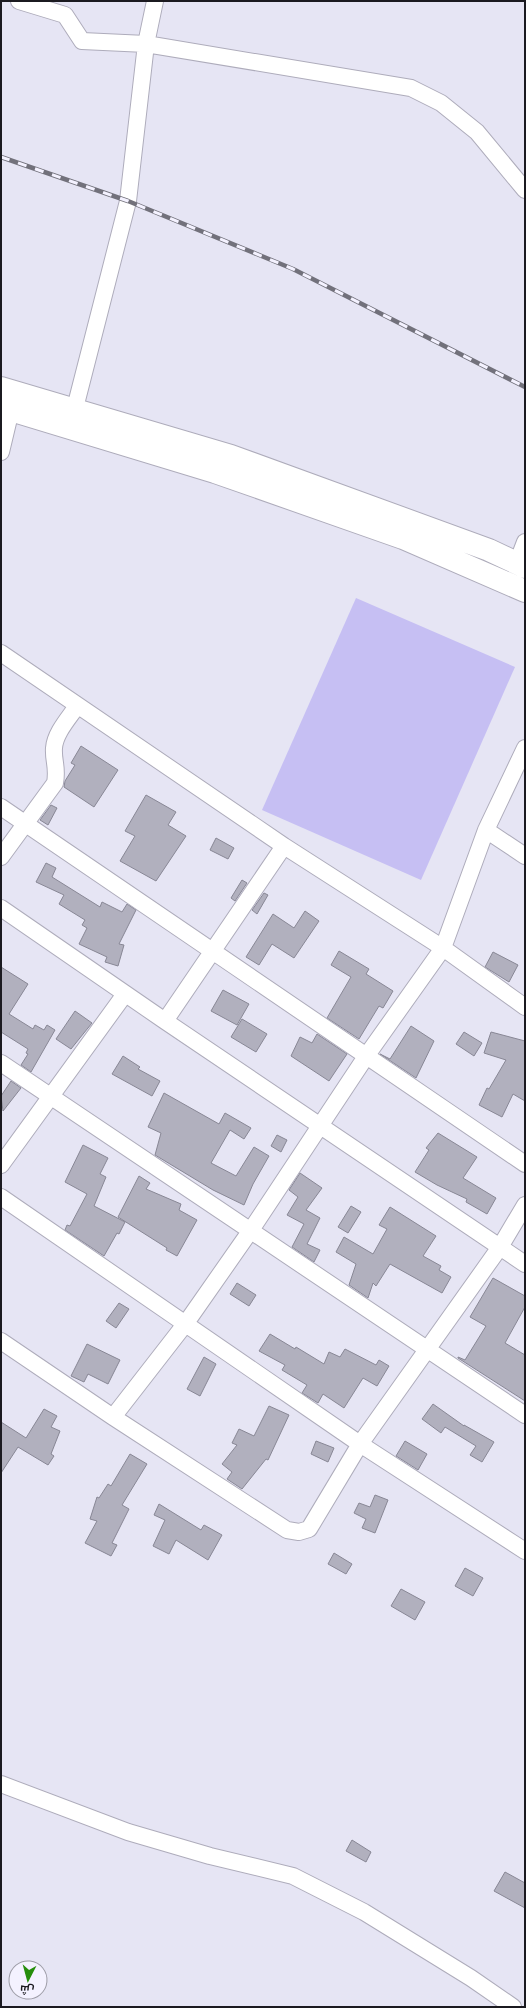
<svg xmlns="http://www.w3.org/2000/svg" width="526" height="2008" viewBox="0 0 526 2008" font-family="Bitter,Cairo,serif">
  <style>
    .park { fill: #c6bff3 }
    .building { fill: #b1b0be; stroke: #888795 }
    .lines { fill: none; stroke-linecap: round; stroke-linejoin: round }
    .street-casing { stroke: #aeacbb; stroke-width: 18 }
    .secondary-casing { stroke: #aeacbb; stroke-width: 24 }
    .street { stroke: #fff; stroke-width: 16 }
    .secondary { stroke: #fff; stroke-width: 22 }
    .rail-casing { stroke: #72717b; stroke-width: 4.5 }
    .rail { stroke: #f4f2ff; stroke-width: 3; stroke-dasharray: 9; stroke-linecap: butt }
  </style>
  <rect width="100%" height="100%" fill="#e6e5f4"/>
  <path class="park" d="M 356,598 L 515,667 L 421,880 L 262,810 Z"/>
  <path class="building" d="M 81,746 L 118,770 L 94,807 L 64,787 L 65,781 L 75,765 L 71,763 Z
    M 146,795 L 176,812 L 168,825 L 186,836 L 156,881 L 120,861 L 135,836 L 125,831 Z
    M 51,805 L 57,808 L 48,825 L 40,820 Z
    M 216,838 L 234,848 L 228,859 L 210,850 Z
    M 46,863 L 56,868 L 52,877 L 100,907 L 102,902 L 122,912 L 127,904 L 136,910 L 119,944 L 124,945 L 118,966 L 105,962 L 107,957 L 79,944 L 87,928 L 82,925 L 85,920 L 59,904 L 64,895 L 36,882 Z
    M 242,880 L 247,883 L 235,901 L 231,898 Z
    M 264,893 L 268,895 L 257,914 L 252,910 Z
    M 305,911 L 319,921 L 294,958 L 272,944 L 259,965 L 246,957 L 273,914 L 294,928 Z
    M 339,951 L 369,969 L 366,974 L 393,991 L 383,1008 L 379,1006 L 359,1039 L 327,1018 L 351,977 L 331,965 Z
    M 493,952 L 518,965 L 509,982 L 485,967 Z
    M 1,967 L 28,984 L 9,1014 L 33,1029 L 35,1025 L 44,1030 L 47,1025 L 55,1030 L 31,1072 L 21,1065 L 28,1054 L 26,1053 L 28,1049 L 1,1032 Z
    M 223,990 L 249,1004 L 237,1025 L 211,1011 Z
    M 75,1011 L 92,1023 L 71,1049 L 56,1039 Z
    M 242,1019 L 267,1034 L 256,1052 L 231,1037 Z
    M 411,1026 L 434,1041 L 416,1078 L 380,1054 L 390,1059 Z
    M 464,1032 L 482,1043 L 474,1056 L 456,1044 Z
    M 491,1032 L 525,1041 L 525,1101 L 513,1094 L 502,1117 L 479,1105 L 487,1088 L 489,1089 L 506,1060 L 484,1053 Z
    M 317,1034 L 347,1054 L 329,1081 L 291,1056 L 300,1037 L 312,1043 Z
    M 123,1056 L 140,1067 L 138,1069 L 160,1081 L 152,1096 L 112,1074 Z
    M 11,1081 L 21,1088 L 3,1111 L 1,1096 Z
    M 164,1093 L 219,1124 L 225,1113 L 251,1128 L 244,1139 L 230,1130 L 211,1163 L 236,1176 L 254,1147 L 269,1156 L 253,1184 L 244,1205 L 213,1190 L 155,1155 L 161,1133 L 148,1127 Z
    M 438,1133 L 477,1157 L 463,1178 L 496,1198 L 487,1214 L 466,1202 L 467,1199 L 437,1185 L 415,1172 L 429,1150 L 426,1148 Z
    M 277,1135 L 287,1140 L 281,1152 L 271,1146 Z
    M 83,1145 L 108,1158 L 100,1174 L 106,1177 L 94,1206 L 125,1222 L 119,1234 L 117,1233 L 104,1256 L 65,1230 L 67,1225 L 70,1226 L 87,1194 L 65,1182 Z
    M 300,1173 L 322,1188 L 306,1210 L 320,1218 L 307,1244 L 320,1250 L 314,1262 L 292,1247 L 304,1224 L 287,1215 L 298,1197 L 289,1190 Z
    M 139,1176 L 150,1183 L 146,1189 L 181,1204 L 179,1210 L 197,1220 L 177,1256 L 166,1250 L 167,1248 L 118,1217 Z
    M 351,1206 L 361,1212 L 348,1233 L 338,1227 Z
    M 390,1207 L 436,1236 L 423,1256 L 441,1266 L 439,1270 L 451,1277 L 442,1293 L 390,1264 L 376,1286 L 373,1283 L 368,1298 L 349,1285 L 356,1264 L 336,1252 L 344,1237 L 373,1254 L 387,1229 L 379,1225 Z
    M 493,1278 L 525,1296 L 525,1307 L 505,1343 L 525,1355 L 525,1401 L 458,1358 L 458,1357 L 465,1360 L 486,1326 L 470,1317 Z
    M 237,1283 L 256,1295 L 249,1306 L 230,1294 Z
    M 119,1303 L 129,1309 L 116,1328 L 106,1321 Z
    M 270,1334 L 295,1349 L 296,1347 L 324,1364 L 329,1352 L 340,1357 L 345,1349 L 376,1365 L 379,1360 L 389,1366 L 377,1386 L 363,1378 L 344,1408 L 323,1394 L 318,1403 L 302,1393 L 307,1385 L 282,1370 L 285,1365 L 259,1351 Z
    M 87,1344 L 120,1360 L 108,1384 L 88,1374 L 84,1382 L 71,1376 Z
    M 204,1357 L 216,1364 L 200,1396 L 187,1389 Z
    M 433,1404 L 464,1426 L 464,1425 L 494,1442 L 482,1462 L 470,1455 L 476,1446 L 445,1427 L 441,1433 L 422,1419 Z
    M 269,1406 L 289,1415 L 268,1460 L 266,1459 L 242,1489 L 227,1479 L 232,1472 L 222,1464 L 237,1445 L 232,1443 L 239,1429 L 254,1436 Z
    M 44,1409 L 57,1416 L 51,1427 L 60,1431 L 51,1454 L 54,1456 L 48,1465 L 18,1447 L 1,1473 L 1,1422 L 26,1438 Z
    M 316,1441 L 334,1448 L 328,1462 L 311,1454 Z
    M 405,1441 L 427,1454 L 418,1470 L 396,1456 Z
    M 130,1454 L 147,1464 L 122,1505 L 129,1509 L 112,1543 L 117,1545 L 111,1556 L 85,1543 L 97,1521 L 90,1519 L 97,1497 L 99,1498 L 108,1484 L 111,1486 Z
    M 375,1495 L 388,1500 L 375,1533 L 362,1528 L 366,1519 L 354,1513 L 359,1503 L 370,1507 Z
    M 159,1504 L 201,1530 L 204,1525 L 222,1535 L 208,1560 L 176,1540 L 169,1554 L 153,1546 L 165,1520 L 154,1515 Z
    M 334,1553 L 352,1564 L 346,1574 L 328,1564 Z
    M 465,1568 L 483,1578 L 473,1596 L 455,1586 Z
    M 401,1589 L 425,1602 L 415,1620 L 391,1606 Z
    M 352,1840 L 371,1852 L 366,1862 L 346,1851 Z
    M 505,1872 L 525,1883 L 525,1908 L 494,1891 Z"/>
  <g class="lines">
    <defs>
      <path id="street" d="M 19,1 L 65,15 L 82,41 L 146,44 L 411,88 L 441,103 L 477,132 L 525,190
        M 75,408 L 128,201 L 146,44 L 155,1
        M 1,452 L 11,410
        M 517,563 L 525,542
        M 1,653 L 284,846 L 443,948 L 525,1007
        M 1,807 L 525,1164
        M 486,830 L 525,856
        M 1,857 L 55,783 C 58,767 53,761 54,748 C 55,733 69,718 77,706
        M 1,908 L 165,1021 L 525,1264
        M 165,1021 L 284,846
        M 1,1063 L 525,1415
        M 1,1165 L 125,994
        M 1,1197 L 360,1444 L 525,1551
        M 1,1341 L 113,1417 L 287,1530 L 299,1532 L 309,1529 L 360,1444 L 500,1247 L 525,1205
        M 113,1417 L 186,1323 L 251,1230 L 367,1055 L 443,948 L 486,830 L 525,748
        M 1,1784 L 128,1832 L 210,1856 L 293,1876 L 364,1912 L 471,1978 L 513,2007"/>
      <path id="secondary" d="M 1,388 L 231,456 L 489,550 L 525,567
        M 1,407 L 215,472 L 403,538 L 525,591"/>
    </defs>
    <use href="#street" class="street-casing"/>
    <use href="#secondary" class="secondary-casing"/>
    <use href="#street" class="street"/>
    <use href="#secondary" class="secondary"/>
    <defs>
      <path id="rail" d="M 1,157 L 128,201 L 293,269 L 525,387"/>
    </defs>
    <use href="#rail" class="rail-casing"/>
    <use href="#rail" class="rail"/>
  </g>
  <rect width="526" height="2008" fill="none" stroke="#1b1a20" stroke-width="4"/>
  <g transform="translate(28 1980) rotate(186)"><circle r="19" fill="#f4f2ff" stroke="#9d9ca6"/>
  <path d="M0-3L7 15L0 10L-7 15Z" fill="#268e0c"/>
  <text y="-6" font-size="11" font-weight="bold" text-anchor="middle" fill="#1b1a20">ش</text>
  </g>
</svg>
